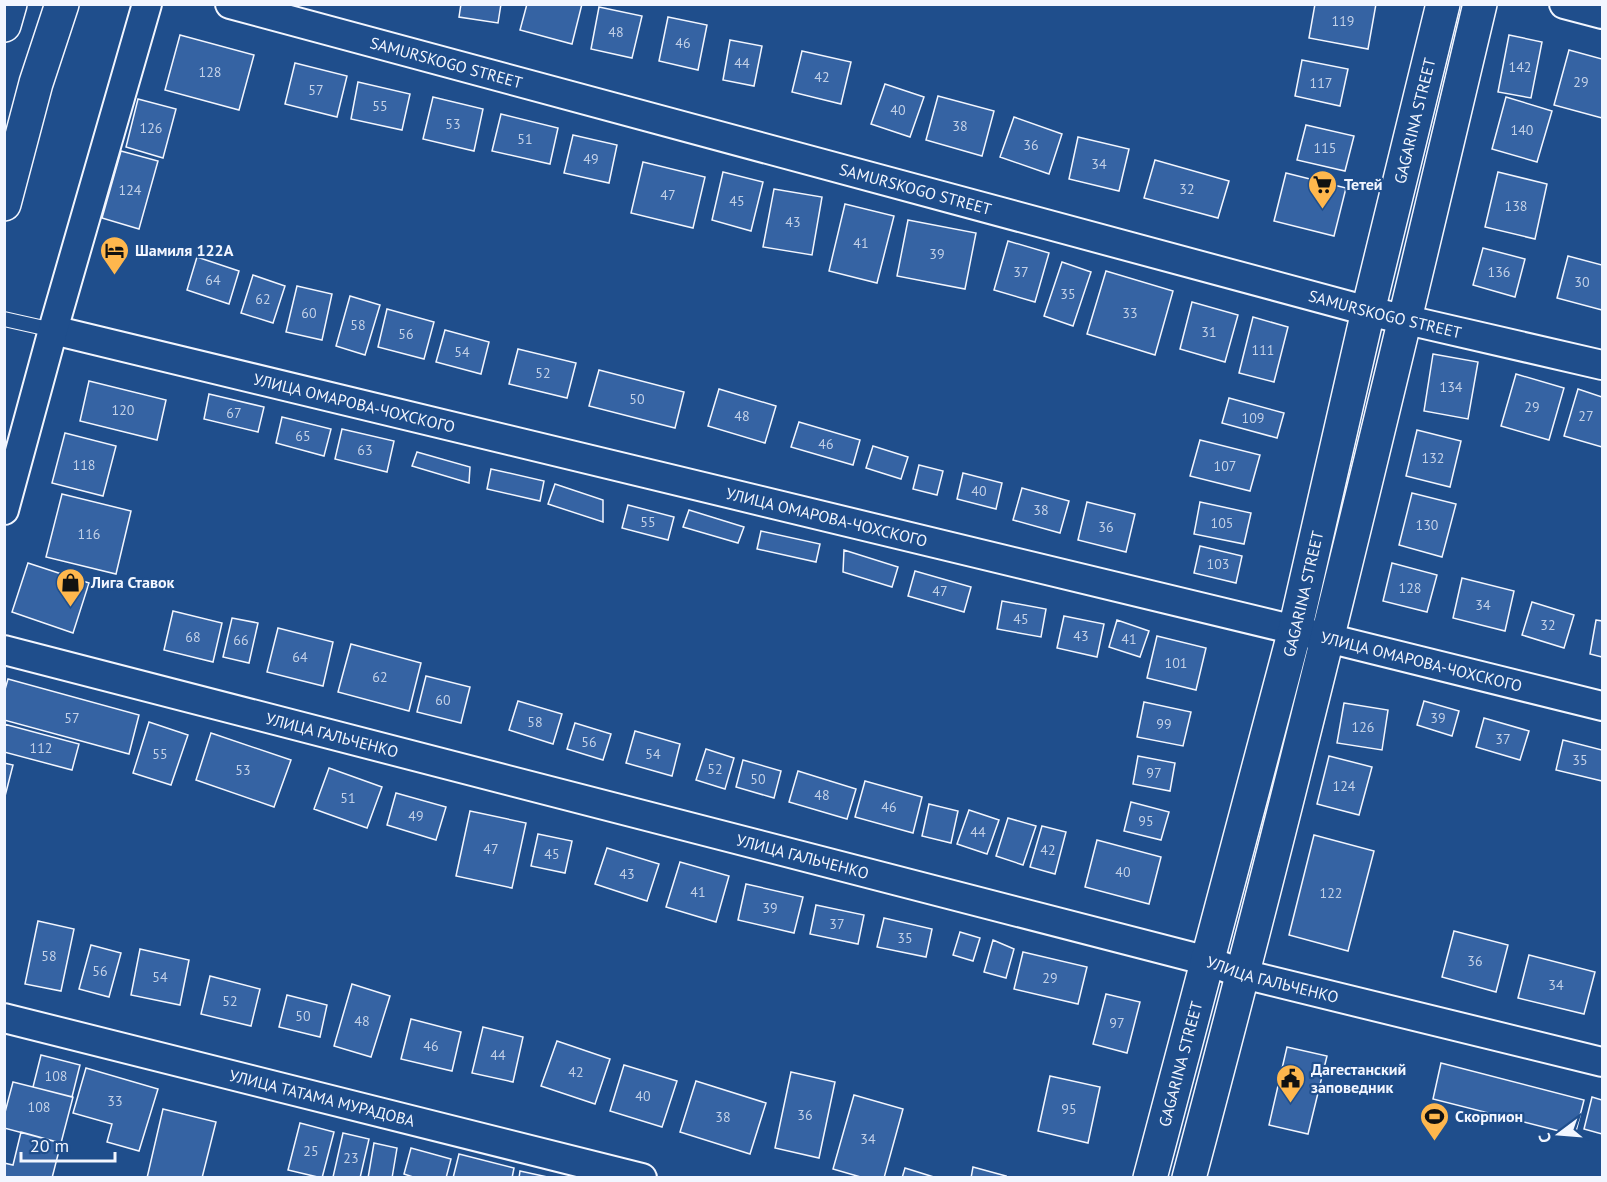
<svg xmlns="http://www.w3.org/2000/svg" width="1607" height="1182" viewBox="0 0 1607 1182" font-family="'PT Sans',sans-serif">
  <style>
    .building { fill: #3563a3; stroke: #f2f6ff; stroke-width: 1.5 }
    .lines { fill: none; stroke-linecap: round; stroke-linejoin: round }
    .lane-casing { stroke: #f2f6ff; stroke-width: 16 }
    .street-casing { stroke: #f2f6ff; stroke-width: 32 }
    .secondary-casing { stroke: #f2f6ff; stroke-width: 36 }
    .primary-casing { stroke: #f2f6ff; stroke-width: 36 }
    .lane { stroke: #1f4e8c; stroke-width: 14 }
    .street { stroke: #1f4e8c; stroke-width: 28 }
    .secondary { stroke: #1f4e8c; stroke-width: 33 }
    .primary { stroke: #1f4e8c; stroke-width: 33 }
    .labels { text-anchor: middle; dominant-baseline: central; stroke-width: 4.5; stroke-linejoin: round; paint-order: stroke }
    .number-label { font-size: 14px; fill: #c3d1e8 }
    .street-label { font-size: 16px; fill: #f2f6ff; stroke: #1f4e8c }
    .poi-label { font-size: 16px; font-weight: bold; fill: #f2f6ff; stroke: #1f4e8c; text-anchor: start }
  </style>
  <rect width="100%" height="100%" fill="#1f4e8c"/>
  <path class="building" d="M 461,4 L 501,4 L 498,23 L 459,17 Z
    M 527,4 L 582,4 L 572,44 L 520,30 Z
    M 1315,4 L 1376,4 L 1368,49 L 1309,38 Z
    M 599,7 L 642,16 L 632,58 L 591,49 Z
    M 668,17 L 707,25 L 698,70 L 659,61 Z
    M 180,35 L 254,55 L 239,110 L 165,90 Z
    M 1509,35 L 1542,42 L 1531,98 L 1498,92 Z
    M 730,40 L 762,46 L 754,86 L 723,80 Z
    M 1569,50 L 1602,59 L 1602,118 L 1554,105 Z
    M 802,51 L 851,62 L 841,104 L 792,92 Z
    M 1302,60 L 1348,69 L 1340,106 L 1295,96 Z
    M 295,63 L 347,76 L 337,117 L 285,104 Z
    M 358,82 L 410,94 L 402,130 L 351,119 Z
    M 885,84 L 924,97 L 910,137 L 871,124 Z
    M 938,96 L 994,111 L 982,156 L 926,140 Z
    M 433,97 L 483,109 L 474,151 L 423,139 Z
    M 1506,97 L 1552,111 L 1537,162 L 1492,149 Z
    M 138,99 L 176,109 L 163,158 L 126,147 Z
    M 501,114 L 558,128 L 550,164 L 492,151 Z
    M 1014,117 L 1062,134 L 1049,174 L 1000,157 Z
    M 1306,125 L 1354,136 L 1345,171 L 1297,160 Z
    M 573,135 L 617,145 L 609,183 L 564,173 Z
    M 1078,137 L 1129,149 L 1119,191 L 1069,179 Z
    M 121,151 L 158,161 L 139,229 L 102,218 Z
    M 1155,160 L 1229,181 L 1218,218 L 1144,198 Z
    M 643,162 L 705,177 L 693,228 L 631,213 Z
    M 723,172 L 763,182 L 751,231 L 712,220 Z
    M 1498,172 L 1547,184 L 1535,239 L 1485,227 Z
    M 1286,173 L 1346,188 L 1334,236 L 1274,221 Z
    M 774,189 L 822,197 L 812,255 L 763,247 Z
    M 845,204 L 894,216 L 877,283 L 829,271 Z
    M 908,220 L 976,233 L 965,289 L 897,276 Z
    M 1008,241 L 1049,253 L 1035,302 L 994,290 Z
    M 1483,248 L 1525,259 L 1515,297 L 1473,285 Z
    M 1568,256 L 1602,265 L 1602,310 L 1557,298 Z
    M 197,257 L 239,271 L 229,304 L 187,290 Z
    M 1062,262 L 1091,272 L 1073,326 L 1044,316 Z
    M 1106,271 L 1173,291 L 1155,355 L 1087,334 Z
    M 253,275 L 285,286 L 273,323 L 241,313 Z
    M 297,286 L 332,294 L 322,340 L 286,332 Z
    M 350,296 L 380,305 L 365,355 L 336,346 Z
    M 1192,302 L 1238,315 L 1225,362 L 1180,349 Z
    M 387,309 L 434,322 L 424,359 L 378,347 Z
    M 1253,317 L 1288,327 L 1274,382 L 1239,373 Z
    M 445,330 L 489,342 L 481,374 L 436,362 Z
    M 518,349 L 576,363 L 567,398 L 509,384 Z
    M 1433,354 L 1478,362 L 1468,419 L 1424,411 Z
    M 599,370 L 684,392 L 675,428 L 589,406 Z
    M 1516,374 L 1564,388 L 1549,440 L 1501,426 Z
    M 89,381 L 166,400 L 157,440 L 80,421 Z
    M 719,389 L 776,406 L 765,443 L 708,426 Z
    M 1578,389 L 1602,397 L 1602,447 L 1564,436 Z
    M 209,394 L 264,407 L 258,432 L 204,419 Z
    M 1229,398 L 1284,413 L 1277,438 L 1222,423 Z
    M 282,417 L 331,429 L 324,456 L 276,443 Z
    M 799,422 L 860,440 L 853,465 L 791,447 Z
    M 342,429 L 394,441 L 387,472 L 335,459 Z
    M 1417,430 L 1461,441 L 1450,487 L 1406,476 Z
    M 65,433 L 116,446 L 103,496 L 52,483 Z
    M 1200,440 L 1260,455 L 1250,491 L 1190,476 Z
    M 873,446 L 908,457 L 901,479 L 866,468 Z
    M 417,452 L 470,467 L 469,483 L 412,466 Z
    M 919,465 L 943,471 L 937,495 L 913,489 Z
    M 491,469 L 544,481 L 540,501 L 487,489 Z
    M 963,473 L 1002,483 L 996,509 L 957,499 Z
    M 555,484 L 603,500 L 603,522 L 548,504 Z
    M 1022,488 L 1069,501 L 1060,533 L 1013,520 Z
    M 1412,493 L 1456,504 L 1442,557 L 1399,545 Z
    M 62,494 L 131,511 L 116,574 L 46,557 Z
    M 1087,502 L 1135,514 L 1126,552 L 1078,540 Z
    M 1200,502 L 1251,513 L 1244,544 L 1194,534 Z
    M 628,505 L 674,517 L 668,540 L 622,528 Z
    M 689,510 L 744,527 L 738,543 L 683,527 Z
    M 761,531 L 820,544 L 816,562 L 757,549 Z
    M 1200,546 L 1242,556 L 1236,583 L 1194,573 Z
    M 844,550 L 898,567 L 892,587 L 843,572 Z
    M 28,563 L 89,583 L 73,633 L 12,612 Z
    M 1392,563 L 1437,575 L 1427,612 L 1383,601 Z
    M 915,571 L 971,587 L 964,612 L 908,596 Z
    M 1462,578 L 1514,591 L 1505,631 L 1453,618 Z
    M 1002,601 L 1046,609 L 1041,637 L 997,629 Z
    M 1532,602 L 1574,615 L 1564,648 L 1522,635 Z
    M 173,611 L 222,623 L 213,662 L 164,650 Z
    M 1064,616 L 1104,624 L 1097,657 L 1057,648 Z
    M 232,618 L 258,623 L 249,663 L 223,657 Z
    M 1117,620 L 1149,631 L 1140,657 L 1109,647 Z
    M 1596,620 L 1602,621 L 1602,657 L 1590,654 Z
    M 278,628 L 333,642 L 323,686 L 267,672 Z
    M 1157,636 L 1206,648 L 1196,690 L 1147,678 Z
    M 351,644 L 421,663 L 409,711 L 338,692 Z
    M 426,676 L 470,687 L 461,723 L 417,712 Z
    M 8,679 L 139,715 L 129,754 L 4,720 L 4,693 Z
    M 518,701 L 562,714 L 553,744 L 509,730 Z
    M 1424,701 L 1459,711 L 1452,736 L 1417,725 Z
    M 1144,702 L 1191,712 L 1183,746 L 1137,737 Z
    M 1344,703 L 1388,710 L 1382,750 L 1337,743 Z
    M 1484,718 L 1529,731 L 1520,760 L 1476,747 Z
    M 149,722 L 188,735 L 171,785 L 133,773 Z
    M 575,723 L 611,734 L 603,760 L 567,749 Z
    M 4,724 L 79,744 L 72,770 L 4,752 Z
    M 635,731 L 680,744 L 672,776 L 626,763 Z
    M 211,733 L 291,760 L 274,807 L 196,780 Z
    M 1563,740 L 1602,750 L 1602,781 L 1556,770 Z
    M 706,749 L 734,758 L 725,789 L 696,780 Z
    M 1138,756 L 1175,763 L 1170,791 L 1133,784 Z
    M 1329,756 L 1372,767 L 1359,815 L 1317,804 Z
    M 743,760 L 781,771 L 774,798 L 736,787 Z
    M 4,763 L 13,765 L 4,800 Z
    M 329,768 L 382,787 L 367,828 L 314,809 Z
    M 798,771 L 856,789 L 847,819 L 789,802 Z
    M 865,781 L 922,797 L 913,833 L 855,817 Z
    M 396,793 L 446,807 L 436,840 L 387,825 Z
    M 1131,802 L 1169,812 L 1161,840 L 1124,831 Z
    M 929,804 L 958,811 L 951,843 L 922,836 Z
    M 969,810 L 999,820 L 987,854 L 957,844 Z
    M 470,811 L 526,823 L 512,888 L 456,876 Z
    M 1008,818 L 1036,826 L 1023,865 L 996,856 Z
    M 1042,826 L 1066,832 L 1055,874 L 1030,867 Z
    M 538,834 L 572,841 L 565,873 L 531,866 Z
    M 1314,835 L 1374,851 L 1348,951 L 1289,935 Z
    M 1097,840 L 1161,857 L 1149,904 L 1085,887 Z
    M 607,848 L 659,864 L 647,901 L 595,884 Z
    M 680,862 L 729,876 L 716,922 L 666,907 Z
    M 746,884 L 803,897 L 794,933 L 738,920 Z
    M 816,905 L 864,915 L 858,944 L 810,934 Z
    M 884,918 L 932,929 L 926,957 L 877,947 Z
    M 38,921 L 74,929 L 61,991 L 25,984 Z
    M 1454,931 L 1508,945 L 1496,992 L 1442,977 Z
    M 960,932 L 980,938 L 973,961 L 953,955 Z
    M 993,940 L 1014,949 L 1006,978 L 984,972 Z
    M 91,945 L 121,953 L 109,997 L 79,989 Z
    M 140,949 L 189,960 L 180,1005 L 131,995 Z
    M 1023,952 L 1087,967 L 1078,1004 L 1014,989 Z
    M 1529,955 L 1595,972 L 1584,1014 L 1518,998 Z
    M 210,976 L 260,989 L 251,1026 L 201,1014 Z
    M 352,984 L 390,996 L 371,1057 L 334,1046 Z
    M 1106,994 L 1140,1002 L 1127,1053 L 1093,1044 Z
    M 287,995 L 327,1005 L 320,1037 L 279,1027 Z
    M 411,1019 L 461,1032 L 452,1071 L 401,1059 Z
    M 483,1027 L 523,1037 L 513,1082 L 472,1073 Z
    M 557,1041 L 610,1059 L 595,1104 L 541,1086 Z
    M 1287,1047 L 1327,1056 L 1308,1134 L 1269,1125 Z
    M 41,1055 L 80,1065 L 72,1097 L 33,1087 Z
    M 1441,1063 L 1584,1100 L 1575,1135 L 1433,1099 Z
    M 624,1065 L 677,1081 L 662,1127 L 610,1111 Z
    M 86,1068 L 158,1089 L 139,1151 L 107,1142 L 112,1124 L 73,1113 Z
    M 791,1072 L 835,1082 L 819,1158 L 775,1148 Z
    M 1050,1076 L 1100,1087 L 1088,1143 L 1038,1131 Z
    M 696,1081 L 766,1103 L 750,1154 L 680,1132 Z
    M 13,1082 L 73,1097 L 61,1143 L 4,1128 L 4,1116 Z
    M 854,1095 L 903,1109 L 884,1178 L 864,1178 L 833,1169 Z
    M 1592,1097 L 1602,1100 L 1602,1134 L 1584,1129 Z
    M 163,1109 L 216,1122 L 202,1178 L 147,1178 Z
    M 300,1123 L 334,1132 L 322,1178 L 288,1170 Z
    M 21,1132 L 61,1143 L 52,1178 L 4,1178 L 4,1163 L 13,1165 Z
    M 343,1133 L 369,1139 L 360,1178 L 333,1177 Z
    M 374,1143 L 397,1148 L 392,1178 L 368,1178 Z
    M 411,1148 L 451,1159 L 446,1178 L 416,1178 L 404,1174 Z
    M 459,1154 L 514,1168 L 512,1178 L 453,1178 Z
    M 973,1167 L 1006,1176 L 1005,1178 L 971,1178 Z
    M 905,1168 L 937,1178 L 902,1178 Z
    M 520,1171 L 552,1178 L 519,1178 Z"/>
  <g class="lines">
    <defs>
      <path id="lane" d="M 4,319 L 53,330"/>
      <g id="street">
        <path id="s1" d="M 230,4 L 1368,311 L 1602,365"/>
        <path d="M 1564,4 L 1602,14"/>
        <path id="s2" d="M 53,330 L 1295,630 L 1602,706"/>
        <path d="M 4,510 L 53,330 L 147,4"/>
        <path id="s3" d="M 4,650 L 1208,961 L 1243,974 L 1602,1062"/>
        <path id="s4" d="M 4,1018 L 642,1178"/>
      </g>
      <g id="secondary">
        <path id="s5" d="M 1150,1178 L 1295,630 L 1368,311 L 1443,4"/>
        <path d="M 1189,1178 C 1293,788 1387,397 1480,4"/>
      </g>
      <path id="primary" d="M 4,25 L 10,4
        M 4,204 L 36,83 L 62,4"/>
    </defs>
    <use href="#lane" class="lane-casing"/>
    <use href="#street" class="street-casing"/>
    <use href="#secondary" class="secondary-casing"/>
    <use href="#primary" class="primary-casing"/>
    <use href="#lane" class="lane"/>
    <use href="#street" class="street"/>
    <use href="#secondary" class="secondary"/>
    <use href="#primary" class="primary"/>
  </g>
  <defs>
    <symbol id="supermarket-pin" viewBox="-11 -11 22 30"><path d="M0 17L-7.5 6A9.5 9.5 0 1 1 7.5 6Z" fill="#ffb74d" stroke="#1f4e8c"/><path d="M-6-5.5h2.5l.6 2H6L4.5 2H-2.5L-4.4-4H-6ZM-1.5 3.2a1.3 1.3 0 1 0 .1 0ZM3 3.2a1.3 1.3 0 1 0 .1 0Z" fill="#111"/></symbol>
    <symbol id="hotel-pin" viewBox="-11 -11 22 30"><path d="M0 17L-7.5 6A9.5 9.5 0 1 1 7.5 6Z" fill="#ffb74d" stroke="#1f4e8c"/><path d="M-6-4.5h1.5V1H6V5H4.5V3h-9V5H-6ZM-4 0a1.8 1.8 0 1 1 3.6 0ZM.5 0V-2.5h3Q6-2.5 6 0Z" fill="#111"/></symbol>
    <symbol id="shop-pin" viewBox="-11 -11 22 30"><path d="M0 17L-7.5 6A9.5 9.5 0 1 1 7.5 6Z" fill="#ffb74d" stroke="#1f4e8c"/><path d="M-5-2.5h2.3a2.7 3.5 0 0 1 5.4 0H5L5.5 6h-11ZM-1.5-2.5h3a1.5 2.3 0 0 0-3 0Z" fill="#111"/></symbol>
    <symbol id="civic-pin" viewBox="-11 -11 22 30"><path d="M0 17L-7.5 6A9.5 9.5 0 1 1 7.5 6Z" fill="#ffb74d" stroke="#1f4e8c"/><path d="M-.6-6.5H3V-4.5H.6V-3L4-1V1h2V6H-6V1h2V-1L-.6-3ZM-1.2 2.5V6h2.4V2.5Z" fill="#111"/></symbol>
    <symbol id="stadium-pin" viewBox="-11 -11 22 30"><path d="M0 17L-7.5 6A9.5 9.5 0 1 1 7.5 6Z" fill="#ffb74d" stroke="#1f4e8c"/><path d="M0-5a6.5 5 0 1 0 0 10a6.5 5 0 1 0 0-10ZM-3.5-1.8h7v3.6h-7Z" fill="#111"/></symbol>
  </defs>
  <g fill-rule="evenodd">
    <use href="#supermarket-pin" x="1306" y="168" width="33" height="45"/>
    <use href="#hotel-pin" x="98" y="234" width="33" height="45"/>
    <use href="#shop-pin" x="54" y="566" width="33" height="45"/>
    <use href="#civic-pin" x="1274" y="1062" width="33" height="45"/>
    <use href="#stadium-pin" x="1418" y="1100" width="33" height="45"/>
  </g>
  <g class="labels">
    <g class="number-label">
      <text x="1343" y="21">119</text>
      <text x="616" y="32">48</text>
      <text x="683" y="43">46</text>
      <text x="742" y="63">44</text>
      <text x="1520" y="67">142</text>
      <text x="210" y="72">128</text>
      <text x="822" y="77">42</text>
      <text x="1581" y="82">29</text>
      <text x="1321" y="83">117</text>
      <text x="316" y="90">57</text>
      <text x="380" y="106">55</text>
      <text x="898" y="110">40</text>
      <text x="453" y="124">53</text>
      <text x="960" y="126">38</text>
      <text x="151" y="128">126</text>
      <text x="1522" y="130">140</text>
      <text x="525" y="139">51</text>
      <text x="1031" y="145">36</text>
      <text x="1325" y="148">115</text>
      <text x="591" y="159">49</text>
      <text x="1099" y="164">34</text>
      <text x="1187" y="189">32</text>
      <text x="130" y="190">124</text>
      <text x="668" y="195">47</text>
      <text x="737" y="201">45</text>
      <text x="1516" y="206">138</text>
      <text x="793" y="222">43</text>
      <text x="861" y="243">41</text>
      <text x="937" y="254">39</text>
      <text x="1021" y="272">37</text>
      <text x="1499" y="272">136</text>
      <text x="213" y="280">64</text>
      <text x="1582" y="282">30</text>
      <text x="1068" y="294">35</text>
      <text x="263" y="299">62</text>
      <text x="309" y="313">60</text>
      <text x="1130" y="313">33</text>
      <text x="358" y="325">58</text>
      <text x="1209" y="332">31</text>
      <text x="406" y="334">56</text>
      <text x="1263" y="350">111</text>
      <text x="462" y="352">54</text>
      <text x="543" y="373">52</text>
      <text x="1451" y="387">134</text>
      <text x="637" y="399">50</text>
      <text x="1532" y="407">29</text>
      <text x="123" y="410">120</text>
      <text x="234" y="413">67</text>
      <text x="742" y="416">48</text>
      <text x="1586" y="416">27</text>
      <text x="1253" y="418">109</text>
      <text x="303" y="436">65</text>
      <text x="826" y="444">46</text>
      <text x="365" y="450">63</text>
      <text x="1433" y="458">132</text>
      <text x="84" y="465">118</text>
      <text x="1225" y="466">107</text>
      <text x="979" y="491">40</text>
      <text x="1041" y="510">38</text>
      <text x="648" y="522">55</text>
      <text x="1222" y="523">105</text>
      <text x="1427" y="525">130</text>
      <text x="1106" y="527">36</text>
      <text x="89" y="534">116</text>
      <text x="1218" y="564">103</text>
      <text x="1410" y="588">128</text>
      <text x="940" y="591">47</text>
      <text x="1483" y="605">34</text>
      <text x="1021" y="619">45</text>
      <text x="1548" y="625">32</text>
      <text x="1081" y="636">43</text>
      <text x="193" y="637">68</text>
      <text x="1129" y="639">41</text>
      <text x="241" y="640">66</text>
      <text x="300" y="657">64</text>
      <text x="1176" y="663">101</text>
      <text x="380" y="677">62</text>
      <text x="443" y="700">60</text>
      <text x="72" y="718">57</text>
      <text x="1438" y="718">39</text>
      <text x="535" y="722">58</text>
      <text x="1164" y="724">99</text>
      <text x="1363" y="727">126</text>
      <text x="1503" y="739">37</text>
      <text x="589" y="742">56</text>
      <text x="41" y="748">112</text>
      <text x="160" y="754">55</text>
      <text x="653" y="754">54</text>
      <text x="1580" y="760">35</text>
      <text x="715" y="769">52</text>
      <text x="243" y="770">53</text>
      <text x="1154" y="773">97</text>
      <text x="758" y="779">50</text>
      <text x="1344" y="786">124</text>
      <text x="822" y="795">48</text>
      <text x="348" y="798">51</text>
      <text x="889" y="807">46</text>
      <text x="416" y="816">49</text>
      <text x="1146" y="821">95</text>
      <text x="978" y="832">44</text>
      <text x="491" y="849">47</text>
      <text x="1048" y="850">42</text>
      <text x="552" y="854">45</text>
      <text x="1123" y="872">40</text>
      <text x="627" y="874">43</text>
      <text x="698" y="892">41</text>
      <text x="1331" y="893">122</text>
      <text x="770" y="908">39</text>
      <text x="837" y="924">37</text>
      <text x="905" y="938">35</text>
      <text x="49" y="956">58</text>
      <text x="1475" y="961">36</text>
      <text x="100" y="971">56</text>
      <text x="160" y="977">54</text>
      <text x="1050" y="978">29</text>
      <text x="1556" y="985">34</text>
      <text x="230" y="1001">52</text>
      <text x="303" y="1016">50</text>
      <text x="362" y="1021">48</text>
      <text x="1117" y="1023">97</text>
      <text x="431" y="1046">46</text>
      <text x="498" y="1055">44</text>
      <text x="576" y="1072">42</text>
      <text x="56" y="1076">108</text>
      <text x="643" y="1096">40</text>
      <text x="115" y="1101">33</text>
      <text x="39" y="1107">108</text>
      <text x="1069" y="1109">95</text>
      <text x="805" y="1115">36</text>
      <text x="723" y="1117">38</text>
      <text x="868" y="1139">34</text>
      <text x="311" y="1151">25</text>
      <text x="351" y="1158">23</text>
    </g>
    <g class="street-label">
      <text stroke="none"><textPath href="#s1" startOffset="224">SAMURSKOGO STREET</textPath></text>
      <text stroke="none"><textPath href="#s5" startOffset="1090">GAGARINA STREET</textPath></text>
      <text stroke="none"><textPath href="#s1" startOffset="710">SAMURSKOGO STREET</textPath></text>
      <text stroke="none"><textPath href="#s1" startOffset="1196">SAMURSKOGO STREET</textPath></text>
      <text stroke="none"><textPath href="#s2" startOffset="310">УЛИЦА ОМАРОВА-ЧОХСКОГО</textPath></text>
      <text stroke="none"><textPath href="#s2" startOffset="796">УЛИЦА ОМАРОВА-ЧОХСКОГО</textPath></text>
      <text stroke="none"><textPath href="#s5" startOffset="604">GAGARINA STREET</textPath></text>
      <text stroke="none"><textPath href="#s2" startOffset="1408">УЛИЦА ОМАРОВА-ЧОХСКОГО</textPath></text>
      <text stroke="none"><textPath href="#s3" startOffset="339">УЛИЦА ГАЛЬЧЕНКО</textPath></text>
      <text stroke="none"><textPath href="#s3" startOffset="825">УЛИЦА ГАЛЬЧЕНКО</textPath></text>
      <text stroke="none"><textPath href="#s3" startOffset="1311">УЛИЦА ГАЛЬЧЕНКО</textPath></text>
      <text stroke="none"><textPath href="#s5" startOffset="118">GAGARINA STREET</textPath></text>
      <text stroke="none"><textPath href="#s4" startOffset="328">УЛИЦА ТАТАМА МУРАДОВА</textPath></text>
    </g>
    <g class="poi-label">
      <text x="1344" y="184">Тетей</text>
      <text x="135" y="250">Шамиля 122А</text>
      <text x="91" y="582">Лига Ставок</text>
      <text x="1311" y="1069">Дагестанский<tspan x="1311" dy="18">заповедник</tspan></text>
      <text x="1455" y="1116">Скорпион</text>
    </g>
  </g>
  <rect width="1607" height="1182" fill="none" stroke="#f2f6ff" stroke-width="12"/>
  <g transform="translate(1559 1134) rotate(254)" stroke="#1f4e8c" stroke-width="4.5" paint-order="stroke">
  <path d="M0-4.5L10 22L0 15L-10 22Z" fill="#f2f6ff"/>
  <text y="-9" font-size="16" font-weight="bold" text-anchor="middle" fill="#f2f6ff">С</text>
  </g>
  <path d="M21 1152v9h94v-9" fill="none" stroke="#f2f6ff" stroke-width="3"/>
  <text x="30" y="1152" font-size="18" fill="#f2f6ff" stroke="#1f4e8c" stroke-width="4.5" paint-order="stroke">20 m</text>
</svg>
